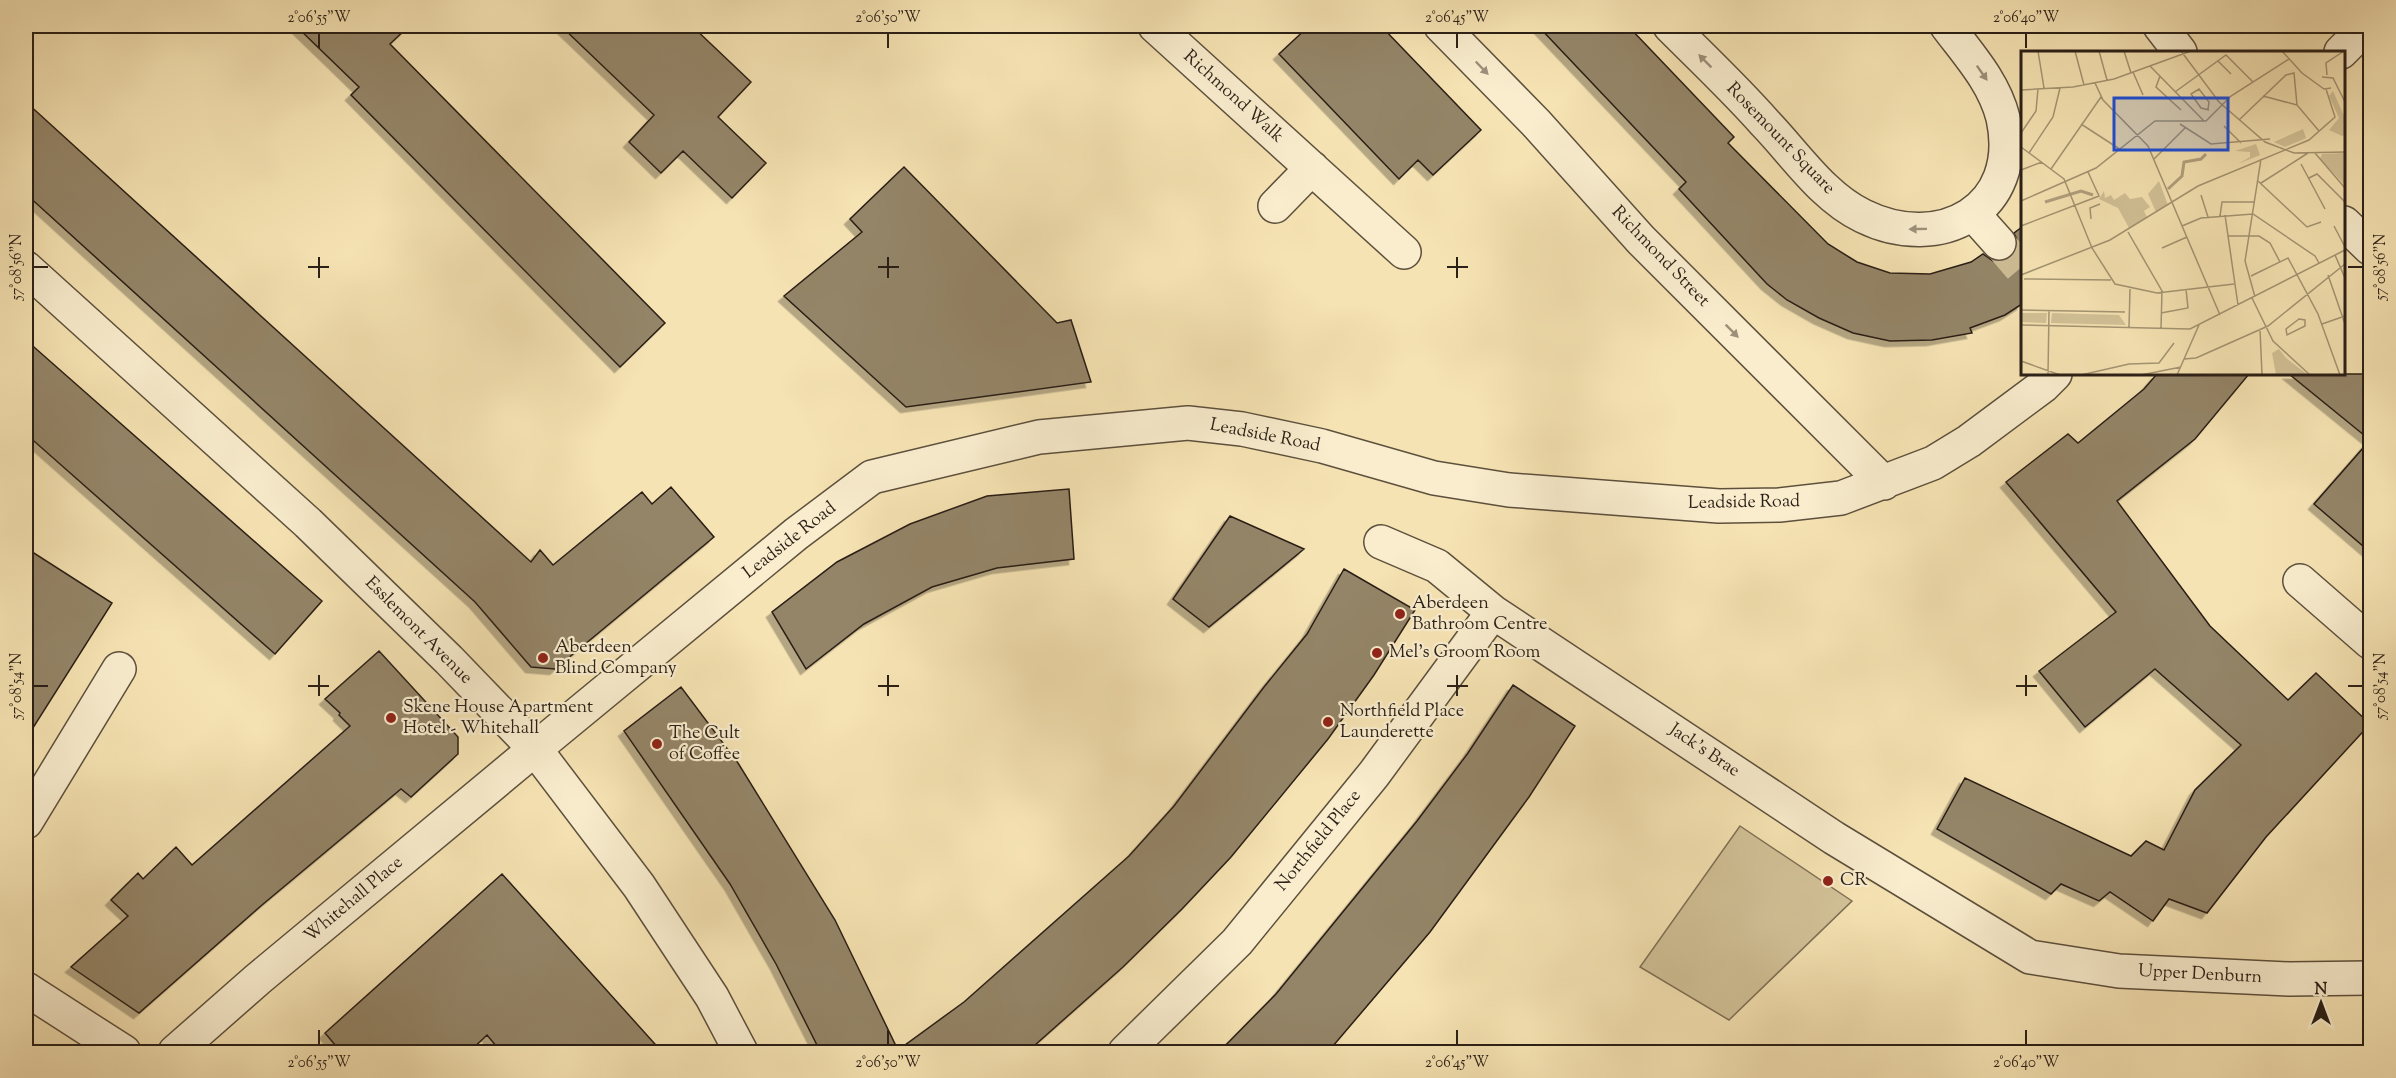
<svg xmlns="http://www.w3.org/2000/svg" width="2396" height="1078" viewBox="0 0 2396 1078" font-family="'Sorts Mill Goudy',serif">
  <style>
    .green { fill: #d3c298; stroke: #7e7057; stroke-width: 1.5 }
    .building { fill: #948568; stroke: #2a1f16; stroke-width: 1.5; filter: url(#shadow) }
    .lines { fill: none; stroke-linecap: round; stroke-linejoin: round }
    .minor-tunnel { stroke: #cdbc94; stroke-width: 33; stroke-dasharray: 33 16; stroke-linecap: butt }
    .minor-casing { stroke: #5d503d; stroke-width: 36 }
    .minor { stroke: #f9edce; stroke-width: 33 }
    .oneway { fill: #9c907b }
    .ticks { fill: none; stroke: #2a1f16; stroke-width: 2 }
    .poi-dot { fill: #8f2418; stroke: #f9edce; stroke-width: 2 }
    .labels { text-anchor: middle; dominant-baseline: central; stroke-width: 4.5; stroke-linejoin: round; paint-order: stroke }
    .street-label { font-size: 18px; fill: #2a1f16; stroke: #f9edce }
    .poi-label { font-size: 18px; fill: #2a1f16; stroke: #f9edce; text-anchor: start }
    .inset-river { fill: none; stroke: #b1a07e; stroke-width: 3 }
    .inset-road { fill: none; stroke: #a49574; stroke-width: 1.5 }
    .view { fill: #1d4ed8; fill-opacity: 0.15; stroke: #1d4ed8; stroke-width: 3 }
    .inset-edge { fill: none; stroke: #2a1f16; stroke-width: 3 }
    .neatline { fill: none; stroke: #2a1f16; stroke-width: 2 }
    .ticks-label { font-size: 15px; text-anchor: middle; fill: #2a1f16 }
  </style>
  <defs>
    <filter id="shadow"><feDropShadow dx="-5.5" dy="5.5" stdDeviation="0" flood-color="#0004"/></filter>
  </defs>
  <rect width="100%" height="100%" fill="#f6e3b3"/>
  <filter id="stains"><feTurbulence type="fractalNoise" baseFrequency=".00333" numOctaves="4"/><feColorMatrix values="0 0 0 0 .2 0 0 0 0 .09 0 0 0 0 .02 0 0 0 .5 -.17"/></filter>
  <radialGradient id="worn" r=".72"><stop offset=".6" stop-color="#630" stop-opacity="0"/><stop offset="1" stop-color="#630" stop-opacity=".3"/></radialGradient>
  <path class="green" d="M 1740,826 L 1852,901 L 1729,1020 L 1640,967 Z"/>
  <path class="building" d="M 296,26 L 409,26 L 390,44 L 665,323 L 620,367 L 351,95 L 359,87 Z
    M 561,26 L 692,26 L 751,82 L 718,117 L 766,163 L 732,198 L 683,151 L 661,173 L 629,142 L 654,115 Z
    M 1309,26 L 1381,26 L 1481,130 L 1433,175 L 1418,160 L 1399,179 L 1279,54 Z
    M 1538,26 L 1628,26 L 1734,137 L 1728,143 L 1828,244 L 1857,262 L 1890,273 L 1930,274 L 1971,262 L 1983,254 L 1993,261 L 2003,261 L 2012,257 L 2017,249 L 2017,240 L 2014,233 L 2022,227 L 2022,304 L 2005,315 L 1970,328 L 1972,333 L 1932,340 L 1890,341 L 1853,333 L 1819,318 L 1787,300 L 1767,284 L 1679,189 L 1686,182 Z
    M 26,102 L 531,562 L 540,550 L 553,565 L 642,492 L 652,504 L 671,487 L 714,537 L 555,669 L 531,667 L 475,602 L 26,194 Z
    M 904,167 L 1057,323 L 1071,320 L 1091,382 L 906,407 L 784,296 L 862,232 L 850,219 Z
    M 26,340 L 322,601 L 275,654 L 26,434 Z
    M 2157,374 L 2249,374 L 2195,439 L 2117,501 L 2210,626 L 2288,700 L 2316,673 L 2370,724 L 2266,837 L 2207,913 L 2169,899 L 2153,921 L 2110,892 L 2099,901 L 2061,884 L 2051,894 L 1937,829 L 1965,778 L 2131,856 L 2146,841 L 2164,850 L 2195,790 L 2241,745 L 2155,669 L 2085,727 L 2039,671 L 2116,612 L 2006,482 L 2068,434 L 2078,443 L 2144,389 Z
    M 2289,374 L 2370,374 L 2370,552 L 2314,504 L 2370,440 Z
    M 1069,489 L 1074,559 L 997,568 L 932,587 L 864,624 L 806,669 L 772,612 L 837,562 L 910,524 L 987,496 Z
    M 1230,516 L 1304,549 L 1209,627 L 1173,599 Z
    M 26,548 L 112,603 L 26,739 Z
    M 1344,569 L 1415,610 L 1374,675 L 1328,739 L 1231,857 L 1182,909 L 1123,967 L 1026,1053 L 821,1053 L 776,964 L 730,884 L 624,731 L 681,687 L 738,763 L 835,920 L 898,1050 L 964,1002 L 1129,856 L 1174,806 L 1264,687 L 1307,634 Z
    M 379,651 L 458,737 L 458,754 L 411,797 L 401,789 L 262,905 L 139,1013 L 71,967 L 128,916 L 111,900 L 138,873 L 143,879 L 176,847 L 192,865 L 350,726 L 339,715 L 340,713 L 325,699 Z
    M 1513,685 L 1575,726 L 1529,797 L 1430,932 L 1327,1053 L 1218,1053 L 1276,994 L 1417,821 L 1468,753 Z
    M 502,874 L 663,1053 L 502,1053 L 487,1035 L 468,1053 L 342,1053 L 325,1033 Z"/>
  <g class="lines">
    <path class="minor-tunnel" d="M 1999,243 L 2022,270"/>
    <defs>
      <path id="minor" d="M 1155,26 L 1404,252
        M 1441,26 L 1536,123 L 1641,240 L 1884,483
        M 1670,26 C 1702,58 1735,89 1765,123 C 1795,154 1823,197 1863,216 C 1940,254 2023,209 2003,118 C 1994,82 1968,54 1947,26
        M 2160,26 L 2180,52
        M 2341,52 L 2367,26
        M 1275,206 L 1312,168
        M 1974,215 L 1999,243
        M 2344,223 L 2370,248
        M 26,268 L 308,523 L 449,660 L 535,749 L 639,886 L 712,997 L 741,1052
        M 1381,542 L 1437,566 L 1493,612 L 1834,838 L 2030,957 L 2119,971 L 2289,979 L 2370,978
        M 2300,581 L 2370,642
        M 26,822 L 119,669
        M 26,989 L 124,1052
        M 175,1052 L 258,979 L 535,749 L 796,534 L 872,477 L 1039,437 L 1188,423 L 1242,429 L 1322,446 L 1434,478 L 1509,490 L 1719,506 L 1779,505 L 1841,498 L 1933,463 L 1969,441 L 2043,386 L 2055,374
        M 1125,1052 L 1237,942 L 1374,774 L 1493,612"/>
    </defs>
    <use href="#minor" class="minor-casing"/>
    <use href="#minor" class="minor"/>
  </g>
  <defs><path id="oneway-solid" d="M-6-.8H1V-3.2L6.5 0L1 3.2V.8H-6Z" transform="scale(1.5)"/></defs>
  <g class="oneway">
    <use href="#oneway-solid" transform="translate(1705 61) rotate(-135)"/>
    <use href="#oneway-solid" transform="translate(1482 68) rotate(46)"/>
    <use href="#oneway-solid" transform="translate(1982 73) rotate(55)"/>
    <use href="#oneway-solid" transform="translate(1918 229) rotate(179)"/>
    <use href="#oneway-solid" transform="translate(1732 331) rotate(45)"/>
  </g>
  <path class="ticks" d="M 319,33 L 319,48M 888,33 L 888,48M 1457,33 L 1457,48M 2026,33 L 2026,48M 319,257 L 319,278M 888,257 L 888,278M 1457,257 L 1457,278M 33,267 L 48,267M 308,267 L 329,267M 878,267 L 899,267M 1447,267 L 1468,267M 2348,267 L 2363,267M 319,675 L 319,696M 888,675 L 888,696M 1457,675 L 1457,696M 2026,675 L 2026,696M 33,686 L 48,686M 308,686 L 329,686M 878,686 L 899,686M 1447,686 L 1468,686M 2016,686 L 2037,686M 2348,686 L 2363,686M 319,1030 L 319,1045M 888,1030 L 888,1045M 1457,1030 L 1457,1045M 2026,1030 L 2026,1045"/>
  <g class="poi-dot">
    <circle cx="1400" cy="614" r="6"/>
    <circle cx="1377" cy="653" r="6"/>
    <circle cx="543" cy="658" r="6"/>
    <circle cx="391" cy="718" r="6"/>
    <circle cx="1328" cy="722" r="6"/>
    <circle cx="657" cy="744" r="6"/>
    <circle cx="1828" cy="881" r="6"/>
  </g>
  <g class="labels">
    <g class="street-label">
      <text transform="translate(1233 97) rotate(42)">Richmond Walk</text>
      <text transform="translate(1780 139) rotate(46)">Rosemount Square</text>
      <text transform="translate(1660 257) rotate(46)">Richmond Street</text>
      <text transform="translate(1265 436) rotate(11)">Leadside Road</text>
      <text transform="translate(1744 503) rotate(-1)">Leadside Road</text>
      <text transform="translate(790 541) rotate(-38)">Leadside Road</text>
      <text transform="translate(418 631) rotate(45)">Esslemont Avenue</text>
      <text transform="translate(1704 751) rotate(34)">Jack's Brae</text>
      <text transform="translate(1319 841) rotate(-51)">Northfield Place</text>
      <text transform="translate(354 900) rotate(-40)">Whitehall Place</text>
      <text transform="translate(2200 975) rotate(3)">Upper Denburn</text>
    </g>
    <g class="poi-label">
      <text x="1412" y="604">Aberdeen<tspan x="1412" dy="21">Bathroom Centre</tspan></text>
      <text x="555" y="648">Aberdeen<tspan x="555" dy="21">Blind Company</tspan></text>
      <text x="1389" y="653">Mel's Groom Room</text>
      <text x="403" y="708">Skene House Apartment<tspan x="403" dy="21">Hotel - Whitehall</tspan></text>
      <text x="1340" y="712">Northfield Place<tspan x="1340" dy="21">Launderette</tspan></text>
      <text x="669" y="734">The Cult<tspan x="669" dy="21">of Coffee</tspan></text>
      <text x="1840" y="881">CR</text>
    </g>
  </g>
  <g transform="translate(2021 51)">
    <rect width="324" height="324" fill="#f6e3b3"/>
    <path d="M 312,40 L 324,67 L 324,84 L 321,85 L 308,79 L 318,67 L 308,45 ZM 282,78 L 285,87 L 281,89 L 264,96 L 253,91 ZM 235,93 L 239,104 L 217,113 L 229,106 L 229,101 L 214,100 ZM 324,102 L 324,134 L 299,108 L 301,103 ZM 138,130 L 147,154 L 135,161 L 127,143 ZM 83,140 L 84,147 L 90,144 L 93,149 L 104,142 L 109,148 L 121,146 L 129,156 L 123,160 L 126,166 L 108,177 L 97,157 L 78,148 ZM 0,262 L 26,262 L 25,272 L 0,271 ZM 31,262 L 98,264 L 105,274 L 30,272 ZM 258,298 L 265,307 L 287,324 L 255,324 L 251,302 Z" fill="#d3c298"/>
    <path class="inset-river" d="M 147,138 L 161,125 L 163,111 L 180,108 L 185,103M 24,151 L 60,140 L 72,144"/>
    <path class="inset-road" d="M 17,0 L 23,37M 54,0 L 63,34M 78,0 L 86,29M 103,0 L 110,22M 160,0 L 198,51 L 244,91 L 273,102 L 324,101M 261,0 L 281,22 L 303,38 L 310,37M 197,10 L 210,23M 129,15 L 183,70M 112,21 L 122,44M 306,24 L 305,12 L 323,0M 139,25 L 135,36 L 160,59M 301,26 L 312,27 L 324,51M 74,32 L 82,49 L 127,95 L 199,264M 0,39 L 52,36 L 93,28 L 170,0M 154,41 L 205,4 L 232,31M 242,45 L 276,54M 187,58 L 188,51 L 178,38 L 170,43 L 180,57 L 188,59M 218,69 L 265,24 L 273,22 L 276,54 L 298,80M 60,73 L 100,99M 159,73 L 190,93 L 249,88M 203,75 L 220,92M 0,82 L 15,60 L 17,38M 0,96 L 43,128 L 71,197 L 94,233 L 136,242 L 213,233M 8,102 L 32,66 L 39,37M 294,102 L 324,137M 133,108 L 164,77M 280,113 L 304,158M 30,118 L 80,46M 0,119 L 21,111M 288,127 L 296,123 L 324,151M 237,130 L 286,176 L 300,171M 240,132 L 287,102M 180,144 L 187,166M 0,150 L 75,117 L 134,70 L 185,70 L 210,45 L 268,8M 204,164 L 217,254M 199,165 L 201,151 L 234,151M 70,168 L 69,157 L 79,153M 0,175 L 78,145 L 67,121M 161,175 L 180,167 L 232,163 L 294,205 L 298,212M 313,175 L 324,196M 107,181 L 141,240 L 140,277M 207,185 L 238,185 L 249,192 L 259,211M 141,197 L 166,186M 314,204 L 324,227M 0,224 L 89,189 L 177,135 L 288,89 L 314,66 L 305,38M 307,224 L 324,273M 230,225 L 267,207 L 297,263 L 319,324M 3,228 L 90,229M 234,246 L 224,210 L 240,108M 231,247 L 252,290 L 289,324M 0,259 L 104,261M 140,262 L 167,257 L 165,238M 278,268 L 284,269 L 284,275 L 266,284 L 265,278 ZM 301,273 L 324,265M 0,274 L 169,278 L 324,199M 108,276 L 109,238M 239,278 L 241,324M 163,308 L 175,307 L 247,275 L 324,213M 0,310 L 39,324M 27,324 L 28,259M 60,324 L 108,313 L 138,312 L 153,292M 120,324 L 160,316M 156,324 L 178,274"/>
    <path class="view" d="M 93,47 L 207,47 L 207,99 L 93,99 Z"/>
    <rect width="324" height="324" class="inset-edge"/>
  </g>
  <rect width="2396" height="1078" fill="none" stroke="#f6e3b3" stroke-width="66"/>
  <g transform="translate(2321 1003)" stroke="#f9edce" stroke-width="4.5" paint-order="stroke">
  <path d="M0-4.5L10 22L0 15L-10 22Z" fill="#2a1f16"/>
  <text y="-9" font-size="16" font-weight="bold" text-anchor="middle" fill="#2a1f16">N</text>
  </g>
  <rect x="33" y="33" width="2330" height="1012" class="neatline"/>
  <g class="ticks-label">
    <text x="319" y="22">2°06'55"W</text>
    <text x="888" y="22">2°06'50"W</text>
    <text x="1457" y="22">2°06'45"W</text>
    <text x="2026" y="22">2°06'40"W</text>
    <text transform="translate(16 267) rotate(-90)" y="5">57°08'56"N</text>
    <text transform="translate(2380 267) rotate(-90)" y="5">57°08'56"N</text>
    <text transform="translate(16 686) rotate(-90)" y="5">57°08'54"N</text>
    <text transform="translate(2380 686) rotate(-90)" y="5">57°08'54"N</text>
    <text x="319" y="1067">2°06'55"W</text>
    <text x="888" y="1067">2°06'50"W</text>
    <text x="1457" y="1067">2°06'45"W</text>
    <text x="2026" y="1067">2°06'40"W</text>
  </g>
  <rect width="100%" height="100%" filter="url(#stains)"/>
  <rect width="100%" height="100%" fill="url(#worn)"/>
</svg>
